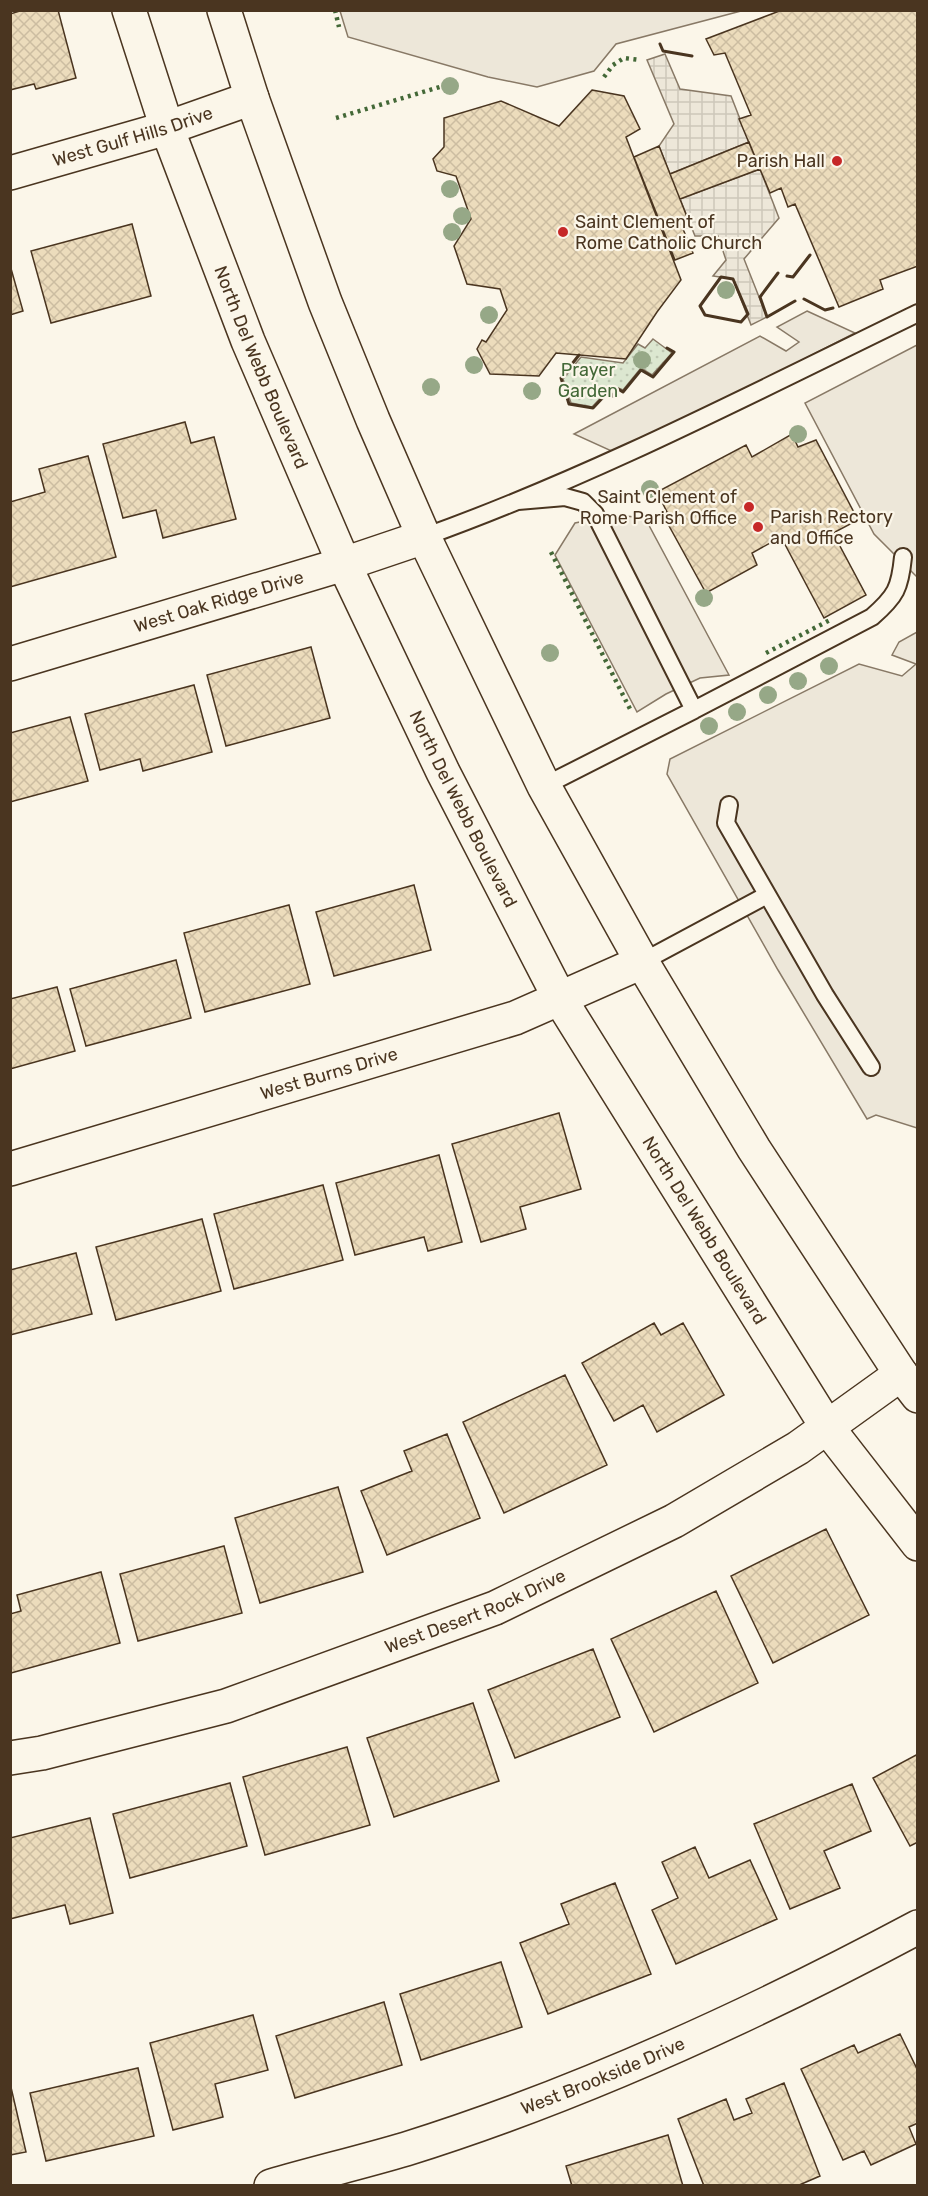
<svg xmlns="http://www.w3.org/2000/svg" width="928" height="2196" viewBox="0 0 928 2196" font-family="Rubik,sans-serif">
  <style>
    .garden { fill: url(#garden-dots); stroke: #887966; stroke-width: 1.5 }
    .parking { fill: #ede7d9; stroke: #887966; stroke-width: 1.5 }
    .plaza { fill: url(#plaza-grid); stroke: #887966; stroke-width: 1.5 }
    .building { fill: url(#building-cross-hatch); stroke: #4a3520; stroke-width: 1.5 }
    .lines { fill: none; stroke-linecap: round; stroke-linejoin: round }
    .lane-casing { stroke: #4a3520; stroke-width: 20 }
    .street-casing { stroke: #4a3520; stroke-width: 36 }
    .secondary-casing { stroke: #4a3520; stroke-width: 36 }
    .lane { stroke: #fbf6e9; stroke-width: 16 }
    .street { stroke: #fbf6e9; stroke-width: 33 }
    .secondary { stroke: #fbf6e9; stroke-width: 33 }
    .hedge { stroke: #436837; stroke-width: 4.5; stroke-dasharray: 3 4.5; stroke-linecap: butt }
    .wall { stroke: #4a3520; stroke-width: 3 }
    .tree { fill: #96a887 }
    .poi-dot { fill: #c62828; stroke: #fbf6e9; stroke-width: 2 }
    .labels { text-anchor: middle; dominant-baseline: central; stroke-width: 4.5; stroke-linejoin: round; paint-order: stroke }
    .street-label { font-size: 18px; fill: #4a3520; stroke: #fbf6e9 }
    .poi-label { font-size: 18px; fill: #4a3520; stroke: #fbf6e9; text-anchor: end }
    .park-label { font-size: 18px; fill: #436837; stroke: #fbf6e9 }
  </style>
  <defs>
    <pattern id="garden-dots" width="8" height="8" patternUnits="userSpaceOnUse" patternTransform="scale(1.5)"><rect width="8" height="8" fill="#dce7d0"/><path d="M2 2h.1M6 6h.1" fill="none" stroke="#bec7b2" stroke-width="1.8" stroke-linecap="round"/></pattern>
    <pattern id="plaza-grid" width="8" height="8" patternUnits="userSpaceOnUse" patternTransform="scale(1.5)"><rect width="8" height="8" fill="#ede7d9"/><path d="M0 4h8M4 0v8" fill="none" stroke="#cdc7ba"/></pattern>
    <pattern id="building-cross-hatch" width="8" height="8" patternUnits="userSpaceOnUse" patternTransform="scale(1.5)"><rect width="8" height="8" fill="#ecdcbc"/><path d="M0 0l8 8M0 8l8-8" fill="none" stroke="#ccbda1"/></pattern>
  </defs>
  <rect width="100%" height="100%" fill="#fbf6e9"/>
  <path class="garden" d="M 653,339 L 672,353 L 652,375 L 641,368 L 623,390 L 618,388 L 613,394 L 608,390 L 592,407 L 571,403 L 563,379 L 581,357 L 623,363 L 638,344 L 645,348 Z"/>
  <path class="parking" d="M 340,11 L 340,10 L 741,11 L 616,44 L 594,71 L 537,87 L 488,77 L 348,37 Z
    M 807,311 L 855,333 L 618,454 L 574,434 L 760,336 L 786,351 L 799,342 L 777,327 Z
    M 917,345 L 917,577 L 874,534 L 805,403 Z
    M 615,515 L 645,518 L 729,675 L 700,678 L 666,694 L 637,712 L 555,555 L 575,523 Z
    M 917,632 L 917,1128 L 876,1115 L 867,1119 L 778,970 L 667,774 L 670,759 L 859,664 L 902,676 L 916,664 L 892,655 L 899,642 Z"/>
  <path class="plaza" d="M 665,54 L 680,89 L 731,96 L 749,142 L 670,174 L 659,146 L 674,124 L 647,60 Z
    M 760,169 L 779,218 L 744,259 L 767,317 L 751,325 L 733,279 L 713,276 L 726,260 L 718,236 L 695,236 L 680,199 Z"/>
  <path class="building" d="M 23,10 L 58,10 L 76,78 L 36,89 L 34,84 L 10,90 L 10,14 Z
    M 782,10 L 918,10 L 918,266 L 880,280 L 883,289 L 839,307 L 795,204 L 788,207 L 781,188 L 770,193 L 739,119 L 751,115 L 725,53 L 714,55 L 706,39 Z
    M 592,90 L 624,96 L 640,129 L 626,137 L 681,280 L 657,312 L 626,359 L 556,353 L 539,376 L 490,374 L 477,349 L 482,340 L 486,342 L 507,310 L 500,289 L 467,284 L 454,246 L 471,219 L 456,176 L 437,171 L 433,159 L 444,147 L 444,118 L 501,101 L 559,126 Z
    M 749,142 L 760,169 L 680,199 L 670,174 Z
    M 659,146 L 691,227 L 683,229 L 693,253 L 675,260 L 634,157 Z
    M 132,224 L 151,296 L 51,323 L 31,251 Z
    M 10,265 L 23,311 L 10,315 Z
    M 185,422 L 191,443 L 214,437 L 236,519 L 163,538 L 156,510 L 123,518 L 103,444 Z
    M 792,434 L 798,447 L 816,440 L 858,520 L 833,533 L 866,595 L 824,618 L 781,537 L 752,553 L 757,565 L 706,593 L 663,515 L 667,512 L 657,492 L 746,445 L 752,457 Z
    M 88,456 L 116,557 L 10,587 L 10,502 L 45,492 L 39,469 Z
    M 311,647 L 330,718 L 226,746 L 207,675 Z
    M 194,685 L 212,752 L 143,771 L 140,759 L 100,770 L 85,714 Z
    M 70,717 L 88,781 L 10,802 L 10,733 Z
    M 414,885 L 431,950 L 334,976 L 316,912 Z
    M 289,905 L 310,984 L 205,1012 L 184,933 Z
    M 176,960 L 191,1018 L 86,1046 L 70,989 Z
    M 57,987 L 75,1051 L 10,1069 L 10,999 Z
    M 559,1113 L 581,1189 L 520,1207 L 526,1229 L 481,1242 L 452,1144 Z
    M 439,1155 L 462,1242 L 428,1251 L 424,1237 L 355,1255 L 336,1183 Z
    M 323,1185 L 343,1260 L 234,1289 L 214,1214 Z
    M 202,1219 L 221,1291 L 116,1320 L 96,1247 Z
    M 76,1253 L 92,1314 L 10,1335 L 10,1270 Z
    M 654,1323 L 661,1335 L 683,1323 L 724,1395 L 657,1432 L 643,1405 L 614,1421 L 582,1363 Z
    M 565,1375 L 607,1465 L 504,1513 L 463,1422 Z
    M 447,1434 L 480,1518 L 387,1555 L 361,1491 L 412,1471 L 404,1451 Z
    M 338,1487 L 363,1572 L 260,1603 L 235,1518 Z
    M 826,1529 L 869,1615 L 773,1663 L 731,1576 Z
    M 224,1546 L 242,1613 L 138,1641 L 120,1574 Z
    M 101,1572 L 120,1643 L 11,1673 L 10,1614 L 21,1611 L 17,1595 Z
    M 716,1591 L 758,1683 L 654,1732 L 611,1639 Z
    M 593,1649 L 620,1717 L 515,1758 L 488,1690 Z
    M 473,1703 L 499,1781 L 394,1817 L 367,1738 Z
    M 347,1747 L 370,1825 L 265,1855 L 243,1777 Z
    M 918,1754 L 918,1842 L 910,1846 L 873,1778 Z
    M 230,1783 L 247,1846 L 130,1878 L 113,1814 Z
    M 852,1784 L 871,1831 L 824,1851 L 840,1888 L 790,1909 L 754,1824 Z
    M 90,1818 L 113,1913 L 70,1924 L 65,1905 L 10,1919 L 10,1838 Z
    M 695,1847 L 709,1878 L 750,1860 L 777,1919 L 676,1964 L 652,1910 L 678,1898 L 662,1862 Z
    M 615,1883 L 651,1974 L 548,2014 L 520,1943 L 569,1924 L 561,1904 Z
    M 501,1962 L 522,2027 L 421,2060 L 400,1994 Z
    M 384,2002 L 402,2065 L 295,2098 L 276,2036 Z
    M 253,2015 L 268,2070 L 215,2084 L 223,2117 L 173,2130 L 150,2043 Z
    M 900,2034 L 918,2071 L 918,2123 L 909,2127 L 916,2144 L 871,2165 L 864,2151 L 843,2160 L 801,2069 L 854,2045 L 858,2053 Z
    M 138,2068 L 154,2136 L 46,2161 L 30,2093 Z
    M 10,2083 L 26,2152 L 10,2155 Z
    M 784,2083 L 820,2176 L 797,2186 L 704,2186 L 678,2119 L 726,2099 L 734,2120 L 752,2113 L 746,2099 Z
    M 668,2135 L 683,2186 L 572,2186 L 566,2166 Z"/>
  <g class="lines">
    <defs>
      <path id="lane" d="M 518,501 L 565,497 L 583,502 L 595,514 L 694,710 L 872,617 C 896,596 900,588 903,557
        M 424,537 C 594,476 755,392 918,313
        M 544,786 L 694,710
        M 729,805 L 726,823 L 825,995 L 871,1067
        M 642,962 L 767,895"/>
      <g id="street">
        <path id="s1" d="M 10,173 L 167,128 L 252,98"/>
        <path id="s2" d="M 10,664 L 344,564 L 424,537"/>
        <path id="s3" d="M 10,1758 L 42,1753 L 226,1706 L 495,1608 L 674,1521 L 798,1448 L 901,1374"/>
        <path id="s4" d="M 271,2186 C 316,2173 362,2162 406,2149 C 582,2094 755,2014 918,1927"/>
      </g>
      <g id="secondary">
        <path id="s5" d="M 129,10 L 167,128 L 248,341 L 344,564 L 443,772 L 560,999 L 827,1427 L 918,1544"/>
        <path d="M 224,10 L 252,98 L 325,302 L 373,420 L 424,537 L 544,786 L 642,962 L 754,1149 L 901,1374 L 918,1396"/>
        <path id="s6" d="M 10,1169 L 515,1018 L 642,962"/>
      </g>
    </defs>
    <use href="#lane" class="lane-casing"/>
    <use href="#street" class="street-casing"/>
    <use href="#secondary" class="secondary-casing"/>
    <use href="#lane" class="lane"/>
    <use href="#street" class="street"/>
    <use href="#secondary" class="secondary"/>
    <path class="hedge" d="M 335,10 L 339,27
      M 604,77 L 613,65 L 624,58 L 640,60
      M 336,118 L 443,86
      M 551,552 L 630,709
      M 766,653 L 830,620"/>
    <path class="wall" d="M 660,44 L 663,51 L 692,56
      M 778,273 L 760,297 L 767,317 L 795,301
      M 787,276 L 793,277 L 810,255
      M 721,277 L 733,279 L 748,314 L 741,322 L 705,315 L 700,306 Z
      M 804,299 L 825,310 L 833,308
      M 579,355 L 561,378 L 569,404 L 593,408 L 608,392 L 613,396 L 618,389 L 623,392 L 641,370 L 653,377 L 674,352 L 667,348"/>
  </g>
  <g class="tree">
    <circle cx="450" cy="86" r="9"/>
    <circle cx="450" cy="189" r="9"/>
    <circle cx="462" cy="216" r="9"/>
    <circle cx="452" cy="232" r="9"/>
    <circle cx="726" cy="290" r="9"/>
    <circle cx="489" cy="315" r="9"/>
    <circle cx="642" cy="360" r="9"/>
    <circle cx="474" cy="365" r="9"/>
    <circle cx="431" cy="387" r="9"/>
    <circle cx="532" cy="391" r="9"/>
    <circle cx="798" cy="434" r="9"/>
    <circle cx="650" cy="489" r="9"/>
    <circle cx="704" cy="598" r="9"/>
    <circle cx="550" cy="653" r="9"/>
    <circle cx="829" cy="666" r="9"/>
    <circle cx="798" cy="681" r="9"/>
    <circle cx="768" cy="695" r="9"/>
    <circle cx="737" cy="712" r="9"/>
    <circle cx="709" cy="726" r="9"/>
  </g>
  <g class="poi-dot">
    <circle cx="837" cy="161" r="6"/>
    <circle cx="563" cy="232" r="6"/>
    <circle cx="749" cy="507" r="6"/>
    <circle cx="758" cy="527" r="6"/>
  </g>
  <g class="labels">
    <g class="street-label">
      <text stroke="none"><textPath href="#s1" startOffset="128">West Gulf Hills Drive</textPath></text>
      <text stroke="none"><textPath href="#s5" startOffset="381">North Del Webb Boulevard</textPath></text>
      <text stroke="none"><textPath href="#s2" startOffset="218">West Oak Ridge Drive</textPath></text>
      <text stroke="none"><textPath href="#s5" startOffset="867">North Del Webb Boulevard</textPath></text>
      <text stroke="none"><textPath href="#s6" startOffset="333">West Burns Drive</textPath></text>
      <text stroke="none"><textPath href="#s5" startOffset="1353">North Del Webb Boulevard</textPath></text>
      <text stroke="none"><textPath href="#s3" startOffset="489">West Desert Rock Drive</textPath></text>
      <text stroke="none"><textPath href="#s4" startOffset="350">West Brookside Drive</textPath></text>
    </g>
    <g class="poi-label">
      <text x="825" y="161">Parish Hall</text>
      <text x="575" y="222" text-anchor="start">Saint Clement of<tspan x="575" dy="21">Rome Catholic Church</tspan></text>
      <text x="737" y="497">Saint Clement of<tspan x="737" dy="21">Rome Parish Office</tspan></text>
      <text x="770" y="517" text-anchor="start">Parish Rectory<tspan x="770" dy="21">and Office</tspan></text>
    </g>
    <g class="park-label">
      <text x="588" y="370">Prayer<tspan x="588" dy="21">Garden</tspan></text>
    </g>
  </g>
  <rect width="928" height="2196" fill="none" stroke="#4a3520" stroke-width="24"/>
</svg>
